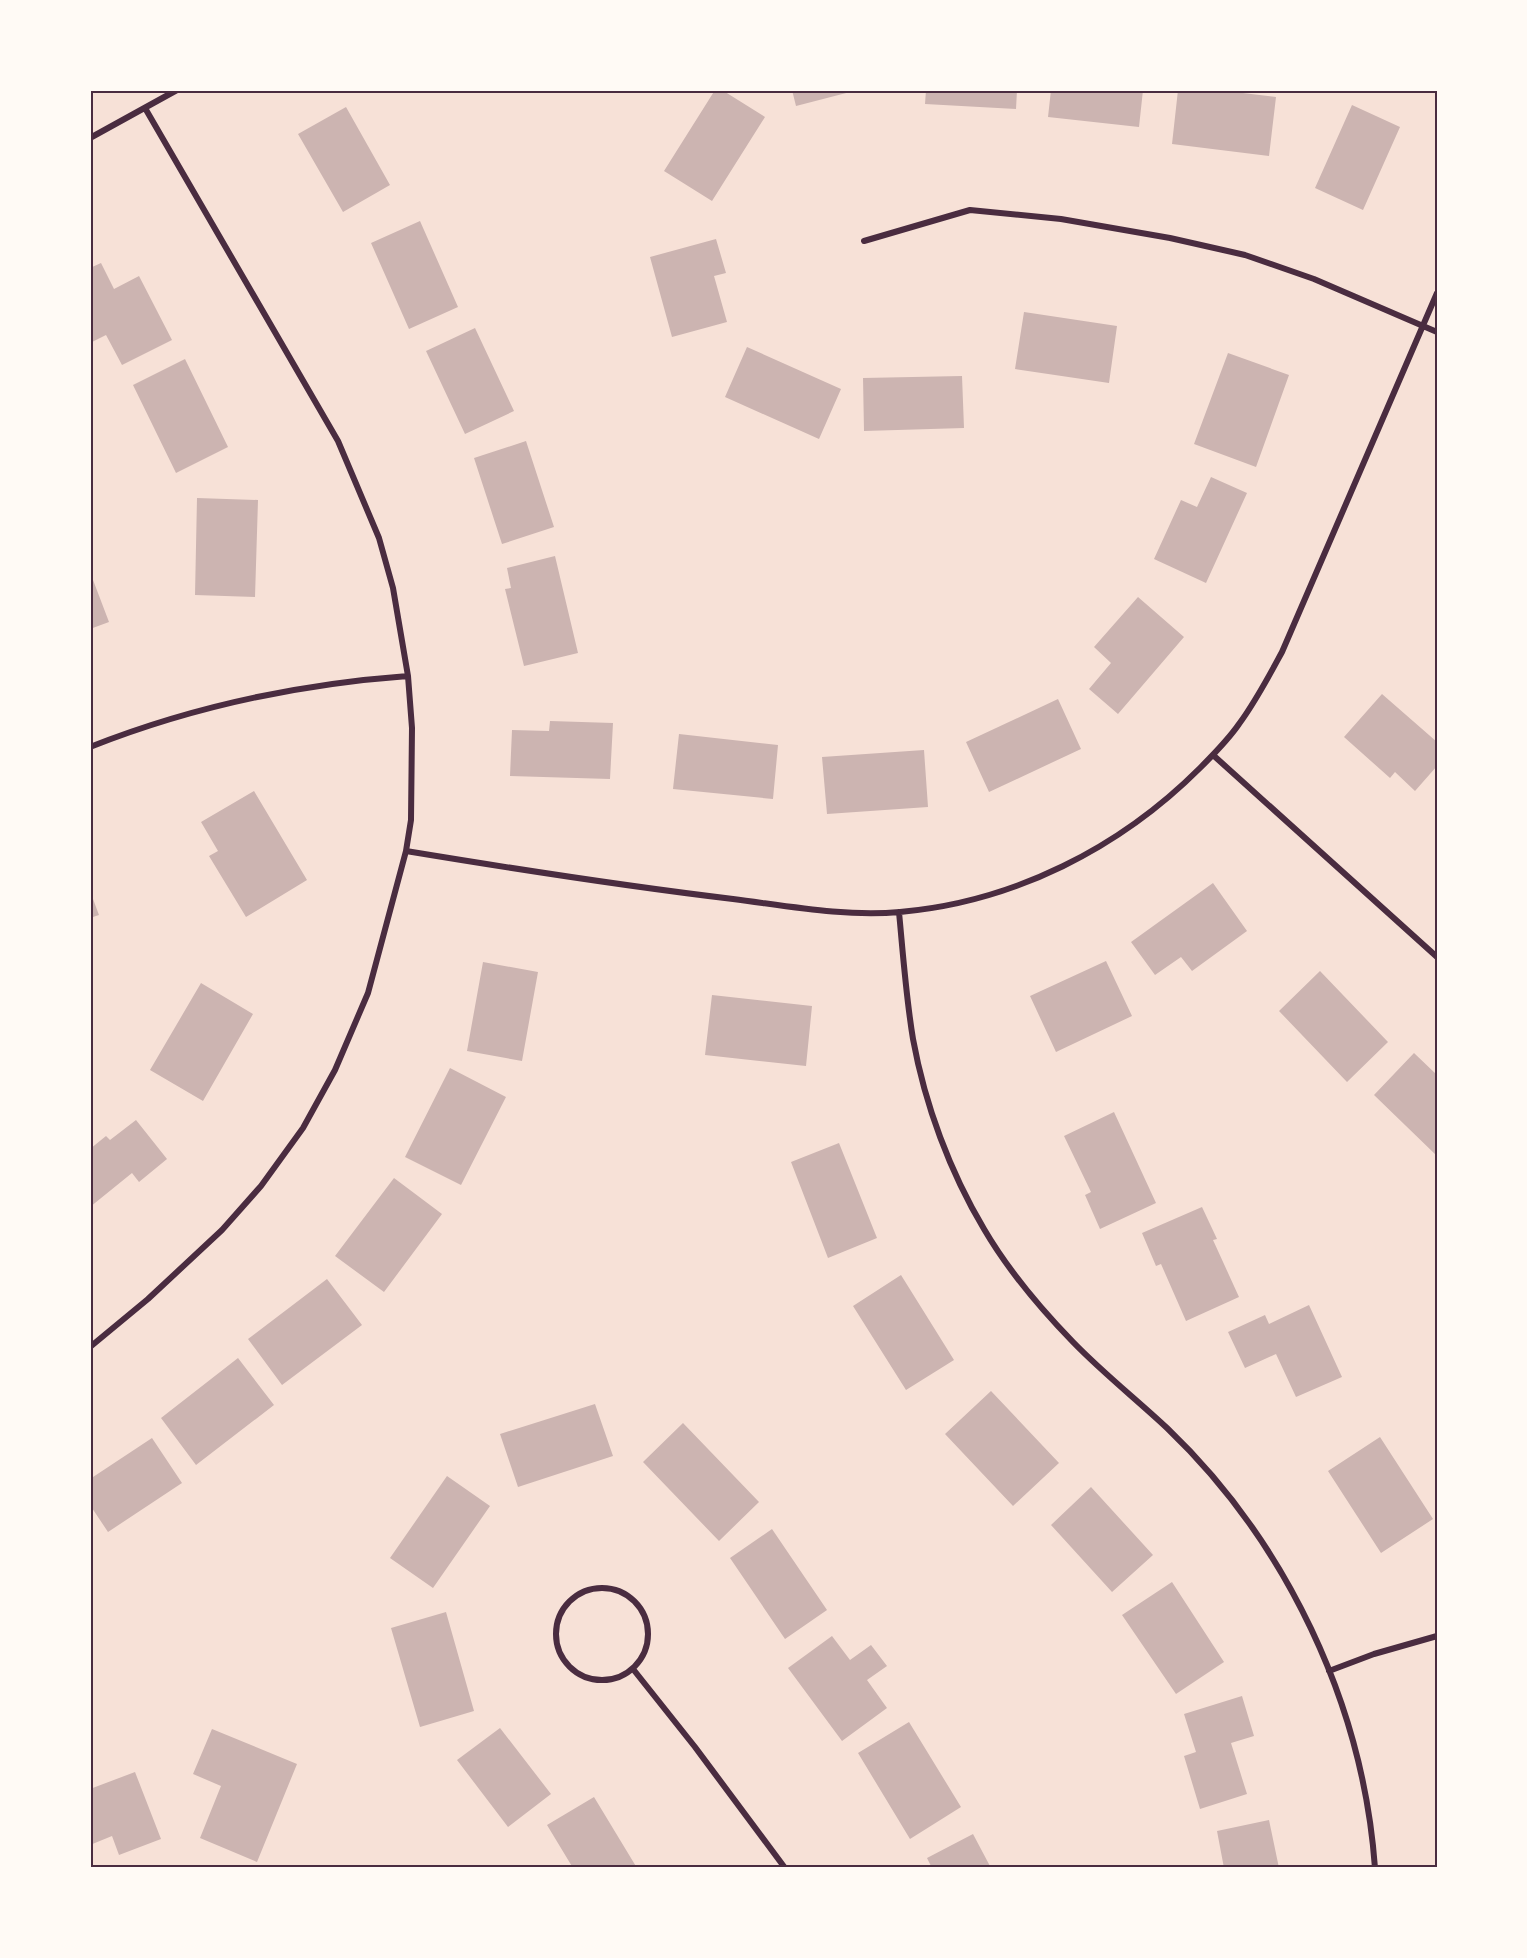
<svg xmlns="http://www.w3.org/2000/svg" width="1527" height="1958" viewBox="0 0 1527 1958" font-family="'Fira Sans',sans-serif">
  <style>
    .building { fill: #ccb4b1 }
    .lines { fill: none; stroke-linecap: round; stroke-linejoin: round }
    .minor { stroke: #4a2c40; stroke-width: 6 }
    .neatline { fill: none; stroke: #4a2c40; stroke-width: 2 }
  </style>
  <rect width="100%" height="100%" fill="#f7e1d7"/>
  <path class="building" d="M 715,90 L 722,90 L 765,117 L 712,201 L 664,171 Z
    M 792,90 L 853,90 L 854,91 L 796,106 Z
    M 926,90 L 1017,90 L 1016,109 L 925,104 Z
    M 1051,90 L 1143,90 L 1139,127 L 1048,117 Z
    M 1178,90 L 1218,90 L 1276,97 L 1269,156 L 1172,144 Z
    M 1352,105 L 1400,127 L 1363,210 L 1315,188 Z
    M 346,107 L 390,185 L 343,212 L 298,134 Z
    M 420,221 L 458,307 L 409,329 L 371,243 Z
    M 716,239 L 726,273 L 714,276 L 727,322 L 672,337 L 650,257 Z
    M 101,263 L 114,289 L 139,276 L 172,340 L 122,365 L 106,335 L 90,343 L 90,268 Z
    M 1024,312 L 1117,326 L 1109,383 L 1015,369 Z
    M 475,328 L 514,411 L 465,434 L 426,351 Z
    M 747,347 L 841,389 L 819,439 L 725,397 Z
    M 1228,353 L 1289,375 L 1256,467 L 1194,444 Z
    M 185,359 L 228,447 L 176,473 L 133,385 Z
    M 962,376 L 964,428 L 864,431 L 863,378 Z
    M 526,441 L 554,527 L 502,544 L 474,458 Z
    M 1211,477 L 1247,493 L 1206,583 L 1154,559 L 1181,500 L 1197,507 Z
    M 197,498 L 258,500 L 255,597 L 195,595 Z
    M 555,556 L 578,653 L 524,666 L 505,589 L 511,588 L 507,568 Z
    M 90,572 L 109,622 L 90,629 Z
    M 1138,597 L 1184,637 L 1118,714 L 1089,689 L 1111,663 L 1094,647 Z
    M 1382,694 L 1437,742 L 1437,766 L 1415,791 L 1395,772 L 1390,778 L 1344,737 Z
    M 1058,699 L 1081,749 L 989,792 L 966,742 Z
    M 550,721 L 613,723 L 610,779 L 510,776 L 512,730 L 549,731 Z
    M 679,734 L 778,745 L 773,799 L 673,789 Z
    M 924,750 L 928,807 L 827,814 L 822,757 Z
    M 254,791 L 307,880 L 246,917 L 209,856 L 218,851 L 201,822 Z
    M 1213,883 L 1247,931 L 1192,971 L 1181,957 L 1155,975 L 1131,942 Z
    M 90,891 L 99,915 L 90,918 Z
    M 1106,961 L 1132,1016 L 1056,1052 L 1030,996 Z
    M 483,962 L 538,972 L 522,1061 L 467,1051 Z
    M 1320,971 L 1388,1042 L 1347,1082 L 1279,1011 Z
    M 201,983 L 253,1014 L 203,1101 L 150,1070 Z
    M 712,995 L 812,1006 L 806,1066 L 705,1055 Z
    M 1414,1053 L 1437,1075 L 1437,1156 L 1374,1095 Z
    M 450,1068 L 506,1097 L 461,1185 L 405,1157 Z
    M 1114,1112 L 1156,1203 L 1100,1229 L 1085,1195 L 1091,1192 L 1064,1136 Z
    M 136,1120 L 167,1159 L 139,1182 L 132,1173 L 90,1207 L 90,1149 L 106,1136 L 110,1140 Z
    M 839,1143 L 877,1238 L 828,1258 L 791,1162 Z
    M 394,1178 L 442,1214 L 384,1292 L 335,1256 Z
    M 1202,1207 L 1217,1239 L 1213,1240 L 1239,1297 L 1186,1321 L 1161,1264 L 1156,1266 L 1142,1233 Z
    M 901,1275 L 954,1360 L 906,1390 L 853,1306 Z
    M 327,1279 L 362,1325 L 282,1385 L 248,1339 Z
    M 1309,1305 L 1342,1377 L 1296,1397 L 1276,1354 L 1245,1368 L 1228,1332 L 1265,1315 L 1269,1324 Z
    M 238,1358 L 274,1405 L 196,1465 L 161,1418 Z
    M 991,1391 L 1059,1463 L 1013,1506 L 945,1434 Z
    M 595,1404 L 613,1456 L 518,1487 L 500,1434 Z
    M 683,1423 L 759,1502 L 719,1541 L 643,1462 Z
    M 1380,1437 L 1433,1519 L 1381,1553 L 1328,1471 Z
    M 152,1438 L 182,1483 L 108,1532 L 90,1505 L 90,1479 Z
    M 447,1476 L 490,1506 L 433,1588 L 390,1558 Z
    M 1091,1487 L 1153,1555 L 1112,1592 L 1051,1525 Z
    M 772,1529 L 827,1610 L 785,1639 L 730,1558 Z
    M 1172,1582 L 1224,1662 L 1176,1694 L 1122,1615 Z
    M 446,1612 L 474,1711 L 420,1727 L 391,1628 Z
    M 832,1636 L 850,1660 L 871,1645 L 887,1666 L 867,1680 L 887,1708 L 842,1741 L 788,1668 Z
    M 1242,1696 L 1254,1736 L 1231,1743 L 1247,1794 L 1200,1809 L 1184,1756 L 1196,1752 L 1184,1714 Z
    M 909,1722 L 961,1807 L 910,1839 L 858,1753 Z
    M 500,1728 L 551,1794 L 508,1827 L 457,1760 Z
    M 212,1729 L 297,1764 L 257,1862 L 200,1838 L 221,1786 L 193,1774 Z
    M 135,1772 L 161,1839 L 119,1855 L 112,1836 L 90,1845 L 90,1789 Z
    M 594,1797 L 637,1868 L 573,1868 L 547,1825 Z
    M 1269,1820 L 1279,1868 L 1224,1868 L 1217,1831 Z
    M 973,1834 L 991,1868 L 932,1868 L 927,1858 Z"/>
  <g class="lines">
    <path class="minor" d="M 90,138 L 177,90
      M 864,241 L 970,210 L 1061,219 L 1170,238 L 1245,255 L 1314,279 L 1437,332
      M 90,747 C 191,707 299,684 408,676
      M 1213,755 L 1437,957
      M 406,851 C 515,869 624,886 733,899 C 788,906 845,917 900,912 C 1014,902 1120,848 1200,768 C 1214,754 1228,740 1239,724 C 1256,701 1269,676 1282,652 L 1437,293
      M 899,912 C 903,954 906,997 913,1039 C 925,1105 950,1172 984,1229 C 1008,1270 1040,1308 1073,1342 C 1103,1373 1136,1399 1167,1428 C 1286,1542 1363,1703 1375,1868
      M 90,1347 L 148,1299 L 222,1230 L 261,1186 L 303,1128 L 335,1070 L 368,993 L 406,851 L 411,820 L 412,728 L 408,676 L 393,588 L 379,538 L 338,441 L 145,108
      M556 1634a46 46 0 1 1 92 0a46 46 0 1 1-92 0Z
      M 633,1669 L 695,1747 L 785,1868
      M 1329,1671 L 1374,1654 L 1437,1636"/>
  </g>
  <rect width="1527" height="1958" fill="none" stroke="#fffaf5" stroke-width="183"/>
  <rect x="92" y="92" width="1344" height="1774" class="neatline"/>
</svg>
